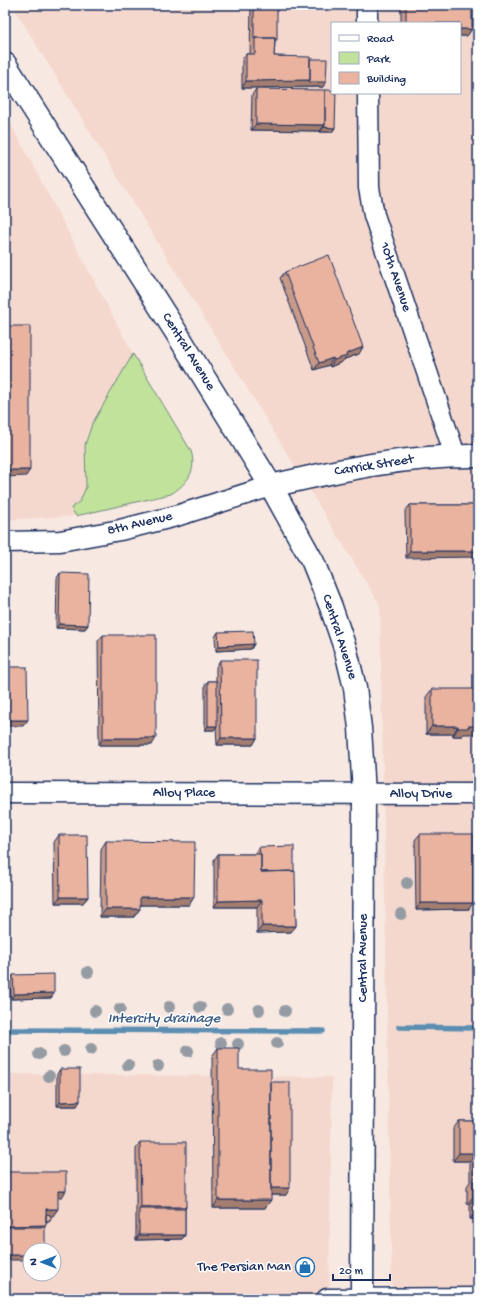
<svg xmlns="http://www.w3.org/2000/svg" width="483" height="1304" viewBox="0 0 483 1304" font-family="'Gochi Hand',sans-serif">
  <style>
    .built { fill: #f4d8ce; fill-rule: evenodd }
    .green { fill: #c0e29b; stroke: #6e887c }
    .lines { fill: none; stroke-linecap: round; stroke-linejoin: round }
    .stream { stroke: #5c8eb1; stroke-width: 5.5 }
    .street-casing { stroke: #1b2f5e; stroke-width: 23 }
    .secondary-casing { stroke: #1b2f5e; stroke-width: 25 }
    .street { stroke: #fff; stroke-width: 20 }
    .secondary { stroke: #fff; stroke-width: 22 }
    .tree { fill: #959ba2 }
    .wall { fill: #c89a89; stroke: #1b2f5e }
    .shaded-wall { fill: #a37d6f; stroke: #1b2f5e }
    .building { fill: #e9b39f; stroke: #1b2f5e }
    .labels { text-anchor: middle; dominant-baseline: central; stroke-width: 3; stroke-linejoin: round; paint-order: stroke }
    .street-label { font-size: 14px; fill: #1b2f5e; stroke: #fff }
    .poi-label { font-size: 14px; fill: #1b2f5e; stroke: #fff; text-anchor: end }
    .water-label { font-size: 15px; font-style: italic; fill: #3b5e87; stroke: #fff }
  </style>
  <rect width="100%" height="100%" fill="#f8e8e2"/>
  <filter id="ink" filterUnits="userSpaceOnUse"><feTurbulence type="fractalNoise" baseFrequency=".025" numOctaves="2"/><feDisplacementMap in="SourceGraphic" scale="8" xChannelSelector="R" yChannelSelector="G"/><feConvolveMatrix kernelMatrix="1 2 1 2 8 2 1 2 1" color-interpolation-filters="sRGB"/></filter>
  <g filter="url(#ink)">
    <path class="built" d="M 12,5 L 478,5 L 478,1299 L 392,1299 L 380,605 ZM 332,23 L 460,23 L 460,93 L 332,93 Z
      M 5,113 L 133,354 L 92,424 L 85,445 L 86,487 L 80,501 L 71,508 L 76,516 L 5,520 Z
      M 5,1074 L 332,1077 L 329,1299 L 5,1299 ZM 30,1250 L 54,1250 L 54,1274 L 30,1274 Z"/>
    <path class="green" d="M 133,354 L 191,451 C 197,471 188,483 171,494 L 76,516 L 71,508 L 80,501 L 86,487 L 85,445 L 92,424 Z"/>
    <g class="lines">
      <path class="stream" d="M 399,1027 L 478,1028
        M 5,1030 L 323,1031"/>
      <defs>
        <path id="street" d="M 367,5 L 367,23
          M 368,93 L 369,188 L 374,215 L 455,455
          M 5,542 L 60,541 L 120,530 L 176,516 L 271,486
          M 5,793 L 478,794
          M 327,1299 L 478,1298"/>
        <path id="secondary" d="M 5,64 L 176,332 L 271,486 L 313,562 L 331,607 L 346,651 L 355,688 L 360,728 L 364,794 L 362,1299
          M 271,486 C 339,470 408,455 478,456"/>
      </defs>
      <use href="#street" class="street-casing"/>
      <use href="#secondary" class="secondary-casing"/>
      <use href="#street" class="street"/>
      <use href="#secondary" class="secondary"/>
    </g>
    <g class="tree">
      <circle cx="407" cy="883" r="6"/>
      <circle cx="401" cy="914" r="6"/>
      <circle cx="88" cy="972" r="6"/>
      <circle cx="169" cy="1007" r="6"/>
      <circle cx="200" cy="1007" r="6"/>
      <circle cx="120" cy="1009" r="6"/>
      <circle cx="227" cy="1009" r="6"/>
      <circle cx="259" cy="1010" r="6"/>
      <circle cx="95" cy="1011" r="6"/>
      <circle cx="285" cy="1011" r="6"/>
      <circle cx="221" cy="1043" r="6"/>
      <circle cx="277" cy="1043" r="6"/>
      <circle cx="238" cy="1044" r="6"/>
      <circle cx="91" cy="1049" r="6"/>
      <circle cx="64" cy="1051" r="6"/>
      <circle cx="188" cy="1051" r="6"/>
      <circle cx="39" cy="1054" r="6"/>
      <circle cx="128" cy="1065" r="6"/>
      <circle cx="158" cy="1066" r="6"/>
      <circle cx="49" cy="1076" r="6"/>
    </g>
    <path class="wall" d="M 253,5 L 277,5 L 275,43 L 274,56 L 310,59 L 323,87 L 242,88 L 242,60 L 246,54 L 250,54 L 251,8 Z
      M 401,5 L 472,5 L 472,29 L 467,36 L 460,36 L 460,23 L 401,23 Z
      M 256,89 L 335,128 L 332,132 L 320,132 L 320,131 L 251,130 L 252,95 Z
      M 285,272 L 359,354 L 345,359 L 342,362 L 330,367 L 329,365 L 314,370 L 280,278 Z
      M 410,505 L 478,505 L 406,558 L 405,511 Z
      M 60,573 L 88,625 L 85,629 L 56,628 L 57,578 Z
      M 218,632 L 254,644 L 251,649 L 216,651 L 215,637 Z
      M 103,635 L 152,745 L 99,745 L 98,641 Z
      M 220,660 L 257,738 L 253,745 L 217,745 L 216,727 L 214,730 L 205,730 L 205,685 L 208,681 L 216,681 L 216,667 Z
      M 432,689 L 464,734 L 462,736 L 453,736 L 453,734 L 426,734 L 426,697 Z
      M 420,834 L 469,909 L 416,910 L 415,840 Z
      M 59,835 L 88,897 L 83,903 L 55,903 L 54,842 Z
      M 106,841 L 194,897 L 189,905 L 140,905 L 134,917 L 100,917 L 101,849 Z
      M 259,847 L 294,871 L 296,926 L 291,932 L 257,933 L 257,907 L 214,907 L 214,860 L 218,854 L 256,854 L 256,851 Z
      M 13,975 L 54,993 L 51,998 L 11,999 L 10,980 Z
      M 218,1048 L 239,1069 L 271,1082 L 286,1195 L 271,1195 L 265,1208 L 213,1208 L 212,1056 Z
      M 60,1069 L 80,1101 L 77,1106 L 57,1106 L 57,1074 Z
      M 459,1121 L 478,1121 L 478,1219 L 470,1219 L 470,1204 L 467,1204 L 467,1186 L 470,1182 L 470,1161 L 453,1161 L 453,1129 Z
      M 140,1142 L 186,1207 L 185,1209 L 185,1235 L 182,1239 L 136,1240 L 136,1149 Z"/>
    <path class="shaded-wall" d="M 460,29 L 472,29 L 467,36 L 460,36 Z
      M 310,80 L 326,82 L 323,87 L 242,88 L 246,81 Z
      M 256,124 L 325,125 L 320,131 L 251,130 Z
      M 324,127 L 335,128 L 332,132 L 320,132 Z
      M 363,347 L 359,354 L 345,359 L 342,362 L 330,367 L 334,360 L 346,354 Z
      M 333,358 L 329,365 L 314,370 L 319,363 Z
      M 5,470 L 30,470 L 26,476 L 5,477 Z
      M 410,551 L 478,551 L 478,557 L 406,558 Z
      M 59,624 L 88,625 L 85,629 L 56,628 Z
      M 254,644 L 251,649 L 216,651 L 219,646 Z
      M 5,720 L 28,720 L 23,726 L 5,726 Z
      M 208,726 L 217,726 L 214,730 L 205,730 Z
      M 432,726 L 458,726 L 453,734 L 426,734 Z
      M 468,726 L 478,726 L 478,734 L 464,734 L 462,736 L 453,736 L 458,728 Z
      M 103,738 L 156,738 L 152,745 L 99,745 Z
      M 221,738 L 257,738 L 253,745 L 217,745 Z
      M 60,897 L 88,897 L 83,903 L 55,903 Z
      M 140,897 L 194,897 L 189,905 L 135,905 Z
      M 262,900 L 257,907 L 214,907 L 218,901 Z
      M 420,903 L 473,903 L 469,909 L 416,910 Z
      M 106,909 L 140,909 L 134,917 L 100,917 Z
      M 262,926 L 296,926 L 291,932 L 257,933 Z
      M 54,993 L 51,998 L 11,999 L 14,994 Z
      M 80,1101 L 77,1106 L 57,1106 L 60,1102 Z
      M 459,1153 L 476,1153 L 470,1161 L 453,1161 Z
      M 270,1188 L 290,1188 L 286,1195 L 265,1195 Z
      M 58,1191 L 66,1191 L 62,1197 L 53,1197 Z
      M 473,1197 L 476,1197 L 470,1204 L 467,1204 Z
      M 218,1200 L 271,1200 L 265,1208 L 213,1208 Z
      M 141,1207 L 186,1207 L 182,1214 L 139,1209 Z
      M 46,1209 L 58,1209 L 53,1216 L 41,1216 Z
      M 476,1211 L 478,1211 L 478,1219 L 470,1219 Z
      M 51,1220 L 49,1222 L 45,1224 L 46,1221 Z
      M 46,1225 L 41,1232 L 5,1232 L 5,1226 Z
      M 139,1235 L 185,1235 L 182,1239 L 136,1240 Z
      M 5,1255 L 30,1255 L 30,1260 L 5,1260 Z"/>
    <path class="building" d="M 254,5 L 277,5 L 277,40 L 275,40 L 275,38 L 255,38 L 254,39 Z
      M 406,5 L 472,5 L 472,29 L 460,29 L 460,23 L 406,23 Z
      M 255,38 L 275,38 L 274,56 L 310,57 L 310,80 L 246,81 L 246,54 L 255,54 Z
      M 310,59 L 327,59 L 326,82 L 309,82 L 310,80 Z
      M 256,89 L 325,90 L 325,125 L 256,124 Z
      M 325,90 L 332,90 L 332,93 L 336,93 L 335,128 L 324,127 L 325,125 Z
      M 329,255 L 363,347 L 346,354 L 347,356 L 334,360 L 333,358 L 319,363 L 285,272 Z
      M 5,326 L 30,326 L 30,470 L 5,470 Z
      M 410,505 L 478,505 L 478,551 L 410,551 Z
      M 60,573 L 89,574 L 88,625 L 59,624 Z
      M 253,631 L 254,644 L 219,646 L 218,632 Z
      M 103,635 L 156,635 L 156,738 L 103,738 Z
      M 220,660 L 257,660 L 257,738 L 221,738 Z
      M 5,667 L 27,667 L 28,720 L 5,720 Z
      M 208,681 L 217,681 L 217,726 L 208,726 Z
      M 432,689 L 478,689 L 478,726 L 468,726 L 468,728 L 458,728 L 458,726 L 432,726 Z
      M 420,834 L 473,834 L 473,903 L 420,903 Z
      M 59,835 L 87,835 L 88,897 L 60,897 Z
      M 106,841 L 195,842 L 194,897 L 140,897 L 140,909 L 106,909 Z
      M 294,846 L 294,871 L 261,872 L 261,854 L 260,854 L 259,847 Z
      M 218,854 L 261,854 L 261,872 L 295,871 L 296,926 L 262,926 L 262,900 L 218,901 Z
      M 54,974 L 54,993 L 14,994 L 13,975 Z
      M 218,1048 L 239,1048 L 239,1069 L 271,1069 L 271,1200 L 218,1200 Z
      M 60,1069 L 80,1069 L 80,1101 L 60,1102 Z
      M 271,1082 L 290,1082 L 290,1188 L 271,1188 Z
      M 459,1121 L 478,1121 L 478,1211 L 476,1211 L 476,1197 L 473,1197 L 473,1178 L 476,1178 L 476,1153 L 459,1153 Z
      M 140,1142 L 186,1142 L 186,1207 L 141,1207 Z
      M 5,1172 L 66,1172 L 66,1191 L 58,1191 L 58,1209 L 46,1209 L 46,1225 L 5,1226 Z
      M 139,1209 L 185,1209 L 185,1235 L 139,1235 Z
      M 47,1214 L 50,1215 L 51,1217 L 51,1220 L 46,1221 L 46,1215 Z
      M 5,1227 L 45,1227 L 45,1250 L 30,1250 L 30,1255 L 5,1255 Z
      M 45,1247 L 51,1247 L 51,1250 L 45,1250 Z"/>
  </g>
  <defs>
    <symbol id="shop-ring" viewBox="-11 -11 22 22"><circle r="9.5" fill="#fff" stroke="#1f6fb2" stroke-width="1.5"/><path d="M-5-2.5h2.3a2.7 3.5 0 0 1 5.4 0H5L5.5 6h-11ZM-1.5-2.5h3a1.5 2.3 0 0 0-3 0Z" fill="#1f6fb2"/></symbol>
  </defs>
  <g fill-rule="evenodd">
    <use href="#shop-ring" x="294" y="1256" width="22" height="22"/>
  </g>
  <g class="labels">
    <g class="street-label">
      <text transform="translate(395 277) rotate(71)">10th Avenue</text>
      <text transform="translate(188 352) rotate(58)">Central Avenue</text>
      <text transform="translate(374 466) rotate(-9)">Carrick Street</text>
      <text transform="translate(140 524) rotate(-13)">8th Avenue</text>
      <text transform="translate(339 637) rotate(72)">Central Avenue</text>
      <text x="184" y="793">Alloy Place</text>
      <text x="421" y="794">Alloy Drive</text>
      <text transform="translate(363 958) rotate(-90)">Central Avenue</text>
    </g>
    <g class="poi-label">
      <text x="291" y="1267">The Persian Man</text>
    </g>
    <g class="water-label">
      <text x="164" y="1019">Intercity drainage</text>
    </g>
  </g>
  <rect width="483" height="1304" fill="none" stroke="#fff" stroke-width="20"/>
  <rect x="10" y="10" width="463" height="1284" fill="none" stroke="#1b2f5e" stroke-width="1.5" filter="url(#ink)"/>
  <rect x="331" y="22" width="130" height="72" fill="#ffffff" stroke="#a4acbf"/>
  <rect x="339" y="35" width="20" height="6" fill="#ffffff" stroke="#a4acbf"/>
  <text x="367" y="42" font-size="12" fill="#1b2f5e">Road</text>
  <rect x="339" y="52" width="20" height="12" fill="#c0e29b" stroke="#a4acbf"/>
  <text x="367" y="62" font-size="12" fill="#1b2f5e">Park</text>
  <rect x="339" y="72" width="20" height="12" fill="#e9b39f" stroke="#a4acbf"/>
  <text x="367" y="82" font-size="12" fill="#1b2f5e">Building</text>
  <g transform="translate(42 1262) rotate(270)"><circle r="19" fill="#ffffff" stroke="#a4acbf"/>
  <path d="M0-3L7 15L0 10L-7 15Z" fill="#1f6fb2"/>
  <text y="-6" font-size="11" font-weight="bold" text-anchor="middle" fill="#1b2f5e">N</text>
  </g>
  <path d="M333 1274v6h57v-6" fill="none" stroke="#1b2f5e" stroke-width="2"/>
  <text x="339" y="1274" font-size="12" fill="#1b2f5e" stroke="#ffffff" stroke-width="3" paint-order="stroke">20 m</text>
</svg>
